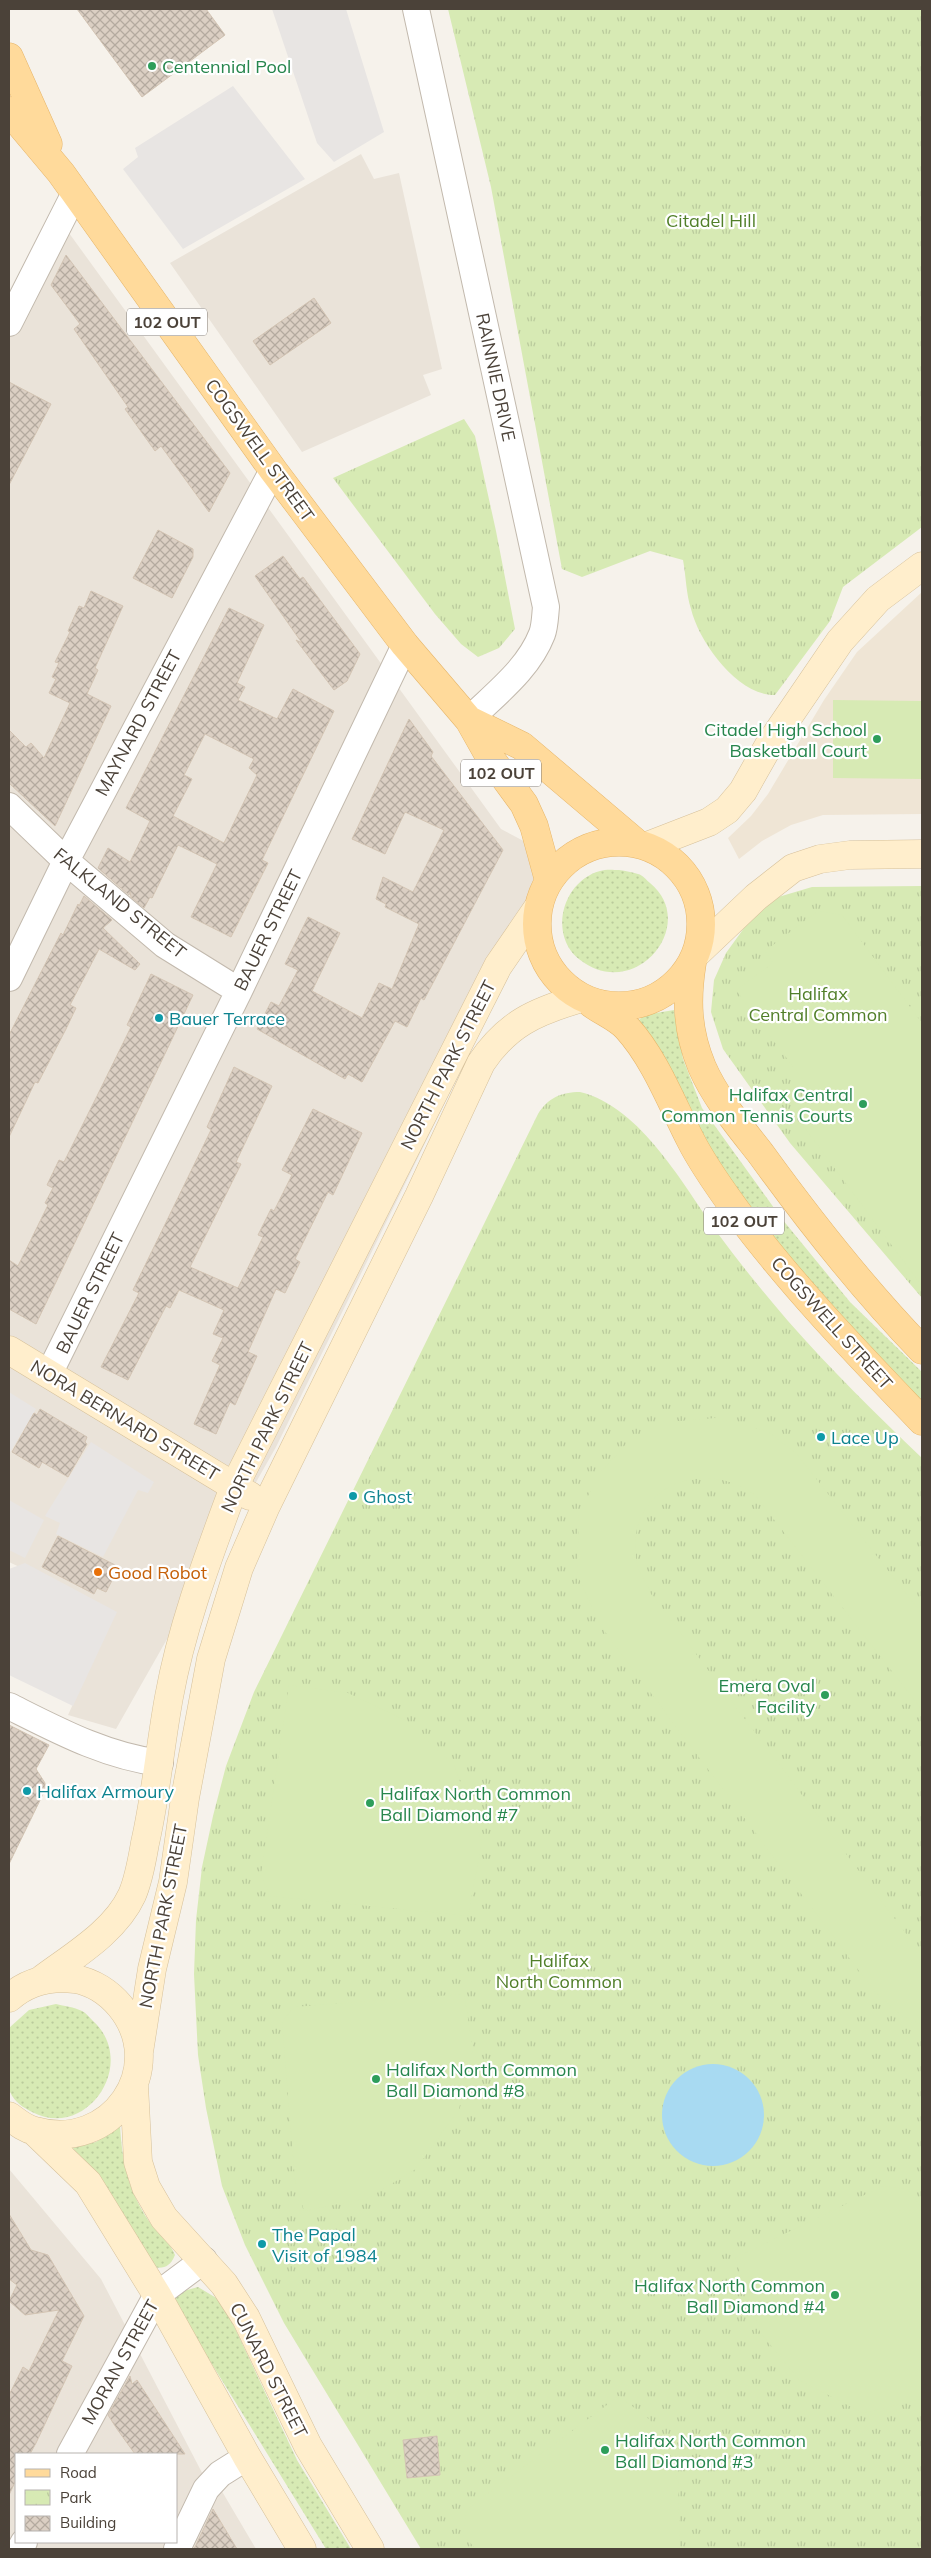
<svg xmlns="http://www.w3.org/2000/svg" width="931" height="2558" viewBox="0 0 931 2558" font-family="Mulish,sans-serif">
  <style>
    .residential { fill: #eae3d9; fill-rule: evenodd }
    .education { fill: #efe5d5 }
    .grass { fill: url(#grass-dots) }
    .park { fill: url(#park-tufts) }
    .pitch { fill: #d7eab4 }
    .parking { fill: #e8e5e3 }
    .water { fill: #a8daf2 }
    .building { fill: url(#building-cross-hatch); stroke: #d3c4b3; fill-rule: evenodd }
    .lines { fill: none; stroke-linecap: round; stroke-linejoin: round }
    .street-casing { stroke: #c2b9ad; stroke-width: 28 }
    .secondary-casing { stroke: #d6c19b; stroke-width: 29 }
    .primary-casing { stroke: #e6b569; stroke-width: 29 }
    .street { stroke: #fff; stroke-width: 26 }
    .secondary { stroke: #fec; stroke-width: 28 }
    .primary { stroke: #ffda9b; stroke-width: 28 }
    .leisure-dot { fill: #2e9e5b; stroke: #fff; stroke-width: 2 }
    .culture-dot { fill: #0f9aa8; stroke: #fff; stroke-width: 2 }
    .food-dot { fill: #e8710a; stroke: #fff; stroke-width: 2 }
    .labels { text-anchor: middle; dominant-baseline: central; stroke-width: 4.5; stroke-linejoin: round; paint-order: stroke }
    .shield { fill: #fff; stroke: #817b74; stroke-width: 1 }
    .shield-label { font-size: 16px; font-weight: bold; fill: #4b4239 }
    .leisure-label { font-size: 18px; fill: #27864d; stroke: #fff; text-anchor: start }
    .park-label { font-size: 18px; fill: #517f29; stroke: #fff }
    .street-label { font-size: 18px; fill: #4b4239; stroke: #fff }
    .culture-label { font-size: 18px; fill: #0d838f; stroke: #fff; text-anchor: start }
    .food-label { font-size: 18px; fill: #c56008; stroke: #fff; text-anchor: start }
  </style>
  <defs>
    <pattern id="grass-dots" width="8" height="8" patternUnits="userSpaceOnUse" patternTransform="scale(1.25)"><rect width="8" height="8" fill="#d7eab4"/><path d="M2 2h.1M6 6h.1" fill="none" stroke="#baca9c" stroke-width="1.8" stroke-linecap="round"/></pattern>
    <pattern id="park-tufts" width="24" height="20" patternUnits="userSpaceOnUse" patternTransform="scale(1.25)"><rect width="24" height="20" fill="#d7eab4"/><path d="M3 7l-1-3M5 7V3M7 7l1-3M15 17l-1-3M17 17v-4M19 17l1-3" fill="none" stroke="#baca9c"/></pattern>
    <pattern id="building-cross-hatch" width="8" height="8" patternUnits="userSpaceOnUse" patternTransform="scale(1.25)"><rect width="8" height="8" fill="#dbcfc3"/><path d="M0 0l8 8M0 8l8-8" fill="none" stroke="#b4aa9f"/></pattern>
  </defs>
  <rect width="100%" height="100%" fill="#f6f2eb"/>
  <path class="residential" d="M 361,154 L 374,179 L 399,173 L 442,369 L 423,375 L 431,395 L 302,452 L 170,263 Z
    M 61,222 L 501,829 L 571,866 L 511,968 L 276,1447 L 116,1729 L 68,1715 L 115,1613 L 9,1562 L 9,321 Z
    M 9,2169 L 101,2279 L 210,2488 L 220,2488 L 256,2549 L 9,2549 ZM 16,2454 L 176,2454 L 176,2542 L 16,2542 Z"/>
  <path class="education" d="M 922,592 L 922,814 L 823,815 L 791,825 L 762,841 L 739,859 L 728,838 L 751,816 L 768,794 L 824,700 L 857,652 Z"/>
  <path class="grass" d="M 619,870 C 626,871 632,872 638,874 C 643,875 646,880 650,883 C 695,920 647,988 596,969 C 587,965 577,959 571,951 C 551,923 567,880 600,871 C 606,869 614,870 619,870 Z
    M 674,1010 L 683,1059 L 702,1108 L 782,1219 L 850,1302 L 922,1372 L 922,1403 L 838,1320 L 718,1175 L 637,1022 L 644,1015 Z
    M 56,2004 C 64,2006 74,2007 82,2011 C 86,2013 89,2017 93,2021 C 139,2063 87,2141 32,2112 C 23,2107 15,2103 10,2092 C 6,2084 9,2041 9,2028 L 29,2010 Z
    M 120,2125 C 122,2163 129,2193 151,2224 C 159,2235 170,2242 175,2255 C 170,2267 164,2269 152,2267 L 95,2175 L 72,2147 L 96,2142 Z
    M 198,2287 L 218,2299 L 233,2324 L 297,2460 L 351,2549 L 326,2549 L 176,2306 L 175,2299 L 180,2292 Z"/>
  <path class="park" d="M 448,9 L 922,9 L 922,527 L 843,587 L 830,621 L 775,695 C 738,696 699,642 691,609 C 686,594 686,576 683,560 L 650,551 L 582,577 L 562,569 L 491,187 Z
    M 464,419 L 475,436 L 496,531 L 515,629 L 499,648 L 478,657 L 461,644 L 435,614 L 333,478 Z
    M 922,886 L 922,1298 L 790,1143 L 723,1049 L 711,1012 L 714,980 L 726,953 L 752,917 L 775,898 L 812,887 Z
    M 580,1092 C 642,1107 684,1187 719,1235 C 741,1265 764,1293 788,1321 C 830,1369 876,1414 922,1458 L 922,2549 L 421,2549 L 284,2323 L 245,2245 L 222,2186 L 206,2108 L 198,2055 L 194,1974 L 196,1920 L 202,1867 L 213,1816 L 226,1766 L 254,1692 L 538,1114 C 548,1098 561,1092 580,1092 Z"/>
  <path class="pitch" d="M 833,700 L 922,701 L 922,779 L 833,778 Z
    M 818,911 L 842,915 L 922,1023 L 922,1286 L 793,1112 L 815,1096 L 736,990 L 773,963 L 765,951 Z
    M 715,1418 L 767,1431 L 796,1453 L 922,1614 L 922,1710 L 755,1495 C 715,1465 651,1475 637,1529 C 635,1537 636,1551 636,1559 C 637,1570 647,1584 651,1594 L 922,1955 L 922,2025 L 902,2016 L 874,1991 L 600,1625 L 577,1574 L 579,1514 L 599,1474 L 628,1442 L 668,1422 Z
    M 289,1685 L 348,1693 L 405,1720 L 454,1765 L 482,1842 L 468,1916 L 270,1896 L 261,1874 Z
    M 464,1994 L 473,2049 L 459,2109 L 416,2169 L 368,2198 L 304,2211 L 295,2180 L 282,2023 L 293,2007 Z
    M 883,2186 L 907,2189 L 922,2208 L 922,2399 L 863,2413 L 799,2380 L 760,2332 L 735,2258 Z
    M 619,2396 L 650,2420 L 678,2481 L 680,2549 L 476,2549 L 463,2535 L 467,2509 Z"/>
  <path class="parking" d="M 272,9 L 346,9 L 384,132 L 334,162 L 317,143 Z
    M 233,86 L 305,179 L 183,249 L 123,169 L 138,157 L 135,148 Z
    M 9,1392 L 36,1409 L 9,1454 Z
    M 91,1442 L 154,1482 L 148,1493 L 138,1490 L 103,1557 L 56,1534 L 60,1523 L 45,1516 Z
    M 9,1500 L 44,1520 L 25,1558 L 9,1550 Z
    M 25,1563 L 117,1612 L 73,1706 L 9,1675 L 9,1569 Z"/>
  <path class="water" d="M662 2115a51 51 0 1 1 102 0a51 51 0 1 1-102 0Z"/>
  <path class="building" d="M 77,9 L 206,9 L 225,35 L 142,97 Z
    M 66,255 L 230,473 L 209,512 L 161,446 L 155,451 L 125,409 L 128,407 L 74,329 L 80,324 L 51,285 Z
    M 314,298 L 331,323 L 270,365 L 253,341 Z
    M 9,382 L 51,404 L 9,485 Z
    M 158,530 L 193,549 L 193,557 L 172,598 L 133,578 Z
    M 283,556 L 300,579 L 303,577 L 360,654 L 347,681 L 334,690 L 296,640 L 302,643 L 255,576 Z
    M 91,591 L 123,606 L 95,668 L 98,670 L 87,694 L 111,706 L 55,826 L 9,783 L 9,730 L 26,747 L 31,743 L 44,758 L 70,703 L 49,693 L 56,679 L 52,677 L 59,663 L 55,662 L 70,632 L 68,631 L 79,606 L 84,608 Z
    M 229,608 L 264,625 L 237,683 L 245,687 L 238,700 L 277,719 L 293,689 L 334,711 L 262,860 L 268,863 L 231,937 L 191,917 L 217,864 L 178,845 L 152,898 L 150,897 L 144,908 L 131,897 L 130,892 L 129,895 L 98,868 L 108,848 L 130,862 L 150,821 L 126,808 ZM 205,734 L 254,759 L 249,768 L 257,775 L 224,843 L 173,816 L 192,779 L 184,775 Z
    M 409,719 L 433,752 L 431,756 L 503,850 L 424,1000 L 421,998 L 407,1027 L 395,1021 L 362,1082 L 348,1074 L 345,1079 L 257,1029 L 271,1002 L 279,1006 L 298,970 L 285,964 L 308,917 L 340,933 L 312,991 L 362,1018 L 379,983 L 392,989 L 419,924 L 385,907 L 386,904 L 376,899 L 383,877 L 413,892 L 444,830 L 405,812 L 385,854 L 352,839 Z
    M 84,896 L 112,920 L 103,928 L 140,964 L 135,970 L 99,949 L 70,1005 L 76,1008 L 66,1029 L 38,1083 L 35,1082 L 9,1137 L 9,1035 L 61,933 L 63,935 L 78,904 L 79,906 Z
    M 151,974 L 193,995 L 36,1324 L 9,1309 L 9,1260 L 18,1266 L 48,1205 L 45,1203 L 53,1188 L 47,1185 L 59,1160 L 64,1162 L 97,1096 L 131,1027 L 127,1025 Z
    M 234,1067 L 272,1086 L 236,1162 L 241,1164 L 190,1267 L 238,1288 L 263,1237 L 258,1235 L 271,1209 L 274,1211 L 292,1175 L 282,1170 L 313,1109 L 362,1133 L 333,1195 L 328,1192 L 295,1259 L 300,1262 L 285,1293 L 276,1289 L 248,1352 L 257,1356 L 235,1405 L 230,1402 L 216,1434 L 194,1424 L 220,1365 L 212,1361 L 223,1338 L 213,1334 L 224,1310 L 179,1290 L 170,1308 L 166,1306 L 128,1380 L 101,1367 L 139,1293 L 133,1290 L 211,1130 L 207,1127 Z
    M 40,1409 L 87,1437 L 85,1442 L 87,1444 L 68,1477 L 42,1462 L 39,1468 L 12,1452 L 34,1413 L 37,1415 Z
    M 58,1536 L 119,1567 L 106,1592 L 97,1588 L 94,1594 L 42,1567 Z
    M 9,1725 L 49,1745 L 36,1769 L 45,1783 L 45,1790 L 9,1864 Z
    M 9,2214 L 31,2250 L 48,2255 L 84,2316 L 62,2361 L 72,2366 L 36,2443 L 30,2454 L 16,2454 L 16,2480 L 9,2495 L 9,2395 L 23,2367 L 29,2371 L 59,2310 L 25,2315 L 9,2301 L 17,2285 L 9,2279 Z
    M 130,2376 L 132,2384 L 137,2380 L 185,2454 L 135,2454 L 117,2429 L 108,2415 Z
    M 437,2436 L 440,2475 L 407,2478 L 403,2440 Z
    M 213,2509 L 237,2549 L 194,2549 Z"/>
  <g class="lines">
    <defs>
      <path id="street" d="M 416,9 L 546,607 C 545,616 545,626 542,634 C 528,670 495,694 469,720
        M 9,323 L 75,193
        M 9,806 L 66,861 L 165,945 L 239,991
        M 9,978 L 66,861 L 273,470
        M 49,1374 L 239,991 L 405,645
        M 9,1706 C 57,1730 105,1756 160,1763
        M 70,2454 L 157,2295 L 204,2260
        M 20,2549 L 24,2542
        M 177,2549 L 206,2489 L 220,2474 L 247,2457"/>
      <path id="secondary" d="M 647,846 L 709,822 L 727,810 L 743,791 L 769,745 L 840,641 L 878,599 L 922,566
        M 698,952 L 756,897 L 793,868 L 820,859 L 850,855 L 922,854
        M 9,1350 L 250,1496
        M 41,1980 C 73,1956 115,1932 132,1895 C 139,1879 142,1860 145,1843 C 156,1795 160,1746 169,1697 C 182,1625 209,1555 234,1487 L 498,966 L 537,909
        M 9,1998 C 28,1981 50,1976 75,1979 C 93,1982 109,1993 120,2006 C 171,2068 111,2153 35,2131 C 25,2129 17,2122 9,2116
        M 139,2052 L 152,1969 L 173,1882 L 185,1798 L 211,1659 L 239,1568 L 266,1506 L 419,1196 L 481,1063 C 507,1024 535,1012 578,999
        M 134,2085 L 138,2162 L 146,2187 L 164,2218 L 224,2284 L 246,2318 L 308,2446 L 370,2549
        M 34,2131 L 88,2183 L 157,2295 L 247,2457 L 302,2549"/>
      <path id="primary" d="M 9,57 L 48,144
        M 9,111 L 61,173 L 273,470 L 405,645 L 469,720 L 491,759 L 524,804 L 534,826 L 548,877
        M 469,720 L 522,746 L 634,841
        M537 924a82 82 0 1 1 164 0a82 82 0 1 1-164 0Z
        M 692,963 C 686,1000 687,1031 702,1067 C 716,1099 740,1127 761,1154 C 811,1223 863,1289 922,1350
        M 592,1004 C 603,1012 618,1018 627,1028 C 655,1059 671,1102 690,1139 C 702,1163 719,1187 735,1209 C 791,1285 857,1353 922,1421"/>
    </defs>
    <use href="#street" class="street-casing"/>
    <use href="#secondary" class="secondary-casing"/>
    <use href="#primary" class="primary-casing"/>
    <use href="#street" class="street"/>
    <use href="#secondary" class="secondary"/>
    <use href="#primary" class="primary"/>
  </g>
  <g class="leisure-dot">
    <circle cx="152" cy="66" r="5"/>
    <circle cx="877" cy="739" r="5"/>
    <circle cx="863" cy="1104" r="5"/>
    <circle cx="825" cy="1695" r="5"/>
    <circle cx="370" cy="1803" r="5"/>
    <circle cx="376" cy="2079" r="5"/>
    <circle cx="835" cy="2295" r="5"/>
    <circle cx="605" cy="2450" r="5"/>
  </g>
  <g class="culture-dot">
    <circle cx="159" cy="1018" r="5"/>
    <circle cx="821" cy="1437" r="5"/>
    <circle cx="353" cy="1496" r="5"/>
    <circle cx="27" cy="1791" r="5"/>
    <circle cx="262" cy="2244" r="5"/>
  </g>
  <circle class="food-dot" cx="98" cy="1572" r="5"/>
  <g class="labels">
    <g class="shield">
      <rect x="127" y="308.5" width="80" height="27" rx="4"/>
      <rect x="461" y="759.5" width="80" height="27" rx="4"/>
      <rect x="704" y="1207.5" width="80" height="27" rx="4"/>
    </g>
    <g class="shield-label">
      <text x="167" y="322">102 OUT</text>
      <text x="501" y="773">102 OUT</text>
      <text x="744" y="1221">102 OUT</text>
    </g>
    <g class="leisure-label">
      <text x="162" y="66">Centennial Pool</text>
      <text x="867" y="729" text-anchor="end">Citadel High School<tspan x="867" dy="21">Basketball Court</tspan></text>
      <text x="853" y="1094" text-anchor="end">Halifax Central<tspan x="853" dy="21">Common Tennis Courts</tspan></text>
      <text x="815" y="1685" text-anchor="end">Emera Oval<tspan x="815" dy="21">Facility</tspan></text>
      <text x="380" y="1793">Halifax North Common<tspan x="380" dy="21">Ball Diamond #7</tspan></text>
      <text x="386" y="2069">Halifax North Common<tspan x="386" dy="21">Ball Diamond #8</tspan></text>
      <text x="825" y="2285" text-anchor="end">Halifax North Common<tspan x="825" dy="21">Ball Diamond #4</tspan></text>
      <text x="615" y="2440">Halifax North Common<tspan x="615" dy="21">Ball Diamond #3</tspan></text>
    </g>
    <g class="park-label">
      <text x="711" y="220">Citadel Hill</text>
      <text x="818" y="993">Halifax<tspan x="818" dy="21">Central Common</tspan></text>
      <text x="559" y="1960">Halifax<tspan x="559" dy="21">North Common</tspan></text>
    </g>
    <g class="street-label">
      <text transform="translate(496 377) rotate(78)">RAINNIE DRIVE</text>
      <text transform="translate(260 450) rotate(54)">COGSWELL STREET</text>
      <text transform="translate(138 723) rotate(-62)">MAYNARD STREET</text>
      <text transform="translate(120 903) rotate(39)">FALKLAND STREET</text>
      <text transform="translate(268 930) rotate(-64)">BAUER STREET</text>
      <text transform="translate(448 1065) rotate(-63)">NORTH PARK STREET</text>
      <text transform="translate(90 1293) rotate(-64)">BAUER STREET</text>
      <text transform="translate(832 1323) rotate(48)">COGSWELL STREET</text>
      <text transform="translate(125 1420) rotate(31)">NORA BERNARD STREET</text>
      <text transform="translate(267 1427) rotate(-64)">NORTH PARK STREET</text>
      <text transform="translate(163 1916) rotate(-79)">NORTH PARK STREET</text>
      <text transform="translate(120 2362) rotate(-61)">MORAN STREET</text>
      <text transform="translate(269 2370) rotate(63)">CUNARD STREET</text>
    </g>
    <g class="culture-label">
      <text x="169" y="1018">Bauer Terrace</text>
      <text x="831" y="1437">Lace Up</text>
      <text x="363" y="1496">Ghost</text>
      <text x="37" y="1791">Halifax Armoury</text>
      <text x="272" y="2234">The Papal<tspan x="272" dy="21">Visit of 1984</tspan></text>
    </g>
    <g class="food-label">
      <text x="108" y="1572">Good Robot</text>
    </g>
  </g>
  <rect width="931" height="2558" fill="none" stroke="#4b4239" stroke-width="20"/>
  <rect x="15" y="2453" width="162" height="90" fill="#ffffff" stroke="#b7b3b0"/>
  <rect x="25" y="2469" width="25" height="8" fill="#ffda9b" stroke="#b7b3b0"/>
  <text x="60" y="2478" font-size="15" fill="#4b4239">Road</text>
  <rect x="25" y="2490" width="25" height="15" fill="url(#park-tufts)" stroke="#b7b3b0"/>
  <text x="60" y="2503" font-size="15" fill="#4b4239">Park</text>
  <rect x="25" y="2516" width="25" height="15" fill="url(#building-cross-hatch)" stroke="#b7b3b0"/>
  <text x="60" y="2528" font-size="15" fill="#4b4239">Building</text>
</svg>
